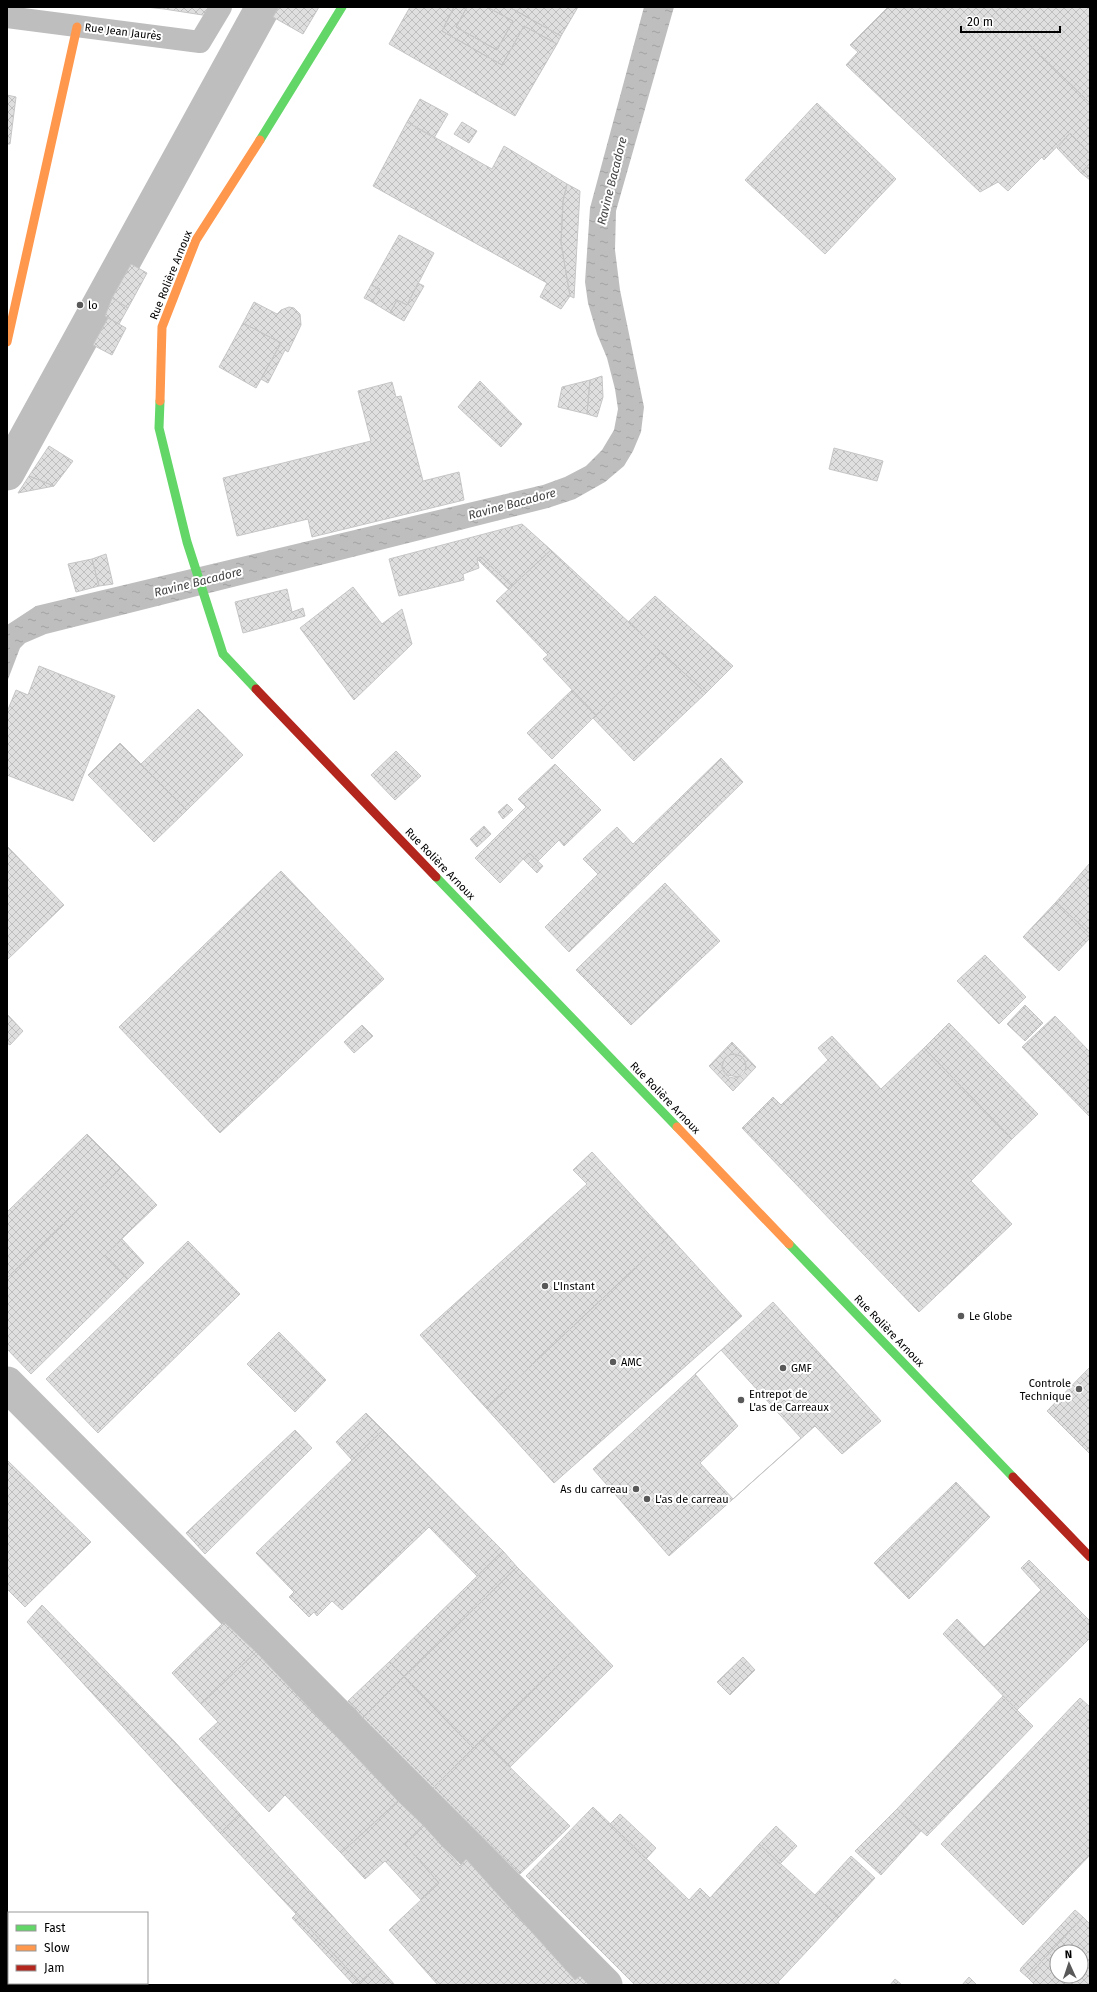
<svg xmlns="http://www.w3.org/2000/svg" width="1097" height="1992" viewBox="0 0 1097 1992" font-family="'Fira Sans',sans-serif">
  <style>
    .water { fill: url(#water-ripples) }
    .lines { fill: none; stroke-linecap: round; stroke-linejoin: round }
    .canal { stroke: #bebebe; stroke-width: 35 }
    .building { fill: url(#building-cross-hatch); stroke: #c6c6c6; fill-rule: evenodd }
    .street { stroke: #bebebe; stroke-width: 22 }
    .fast { stroke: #63d668; stroke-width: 9 }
    .slow { stroke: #ff974d; stroke-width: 9 }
    .jam { stroke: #b3261e; stroke-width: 9 }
    .poi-dot { fill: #595959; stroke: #fff; stroke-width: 1.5 }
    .labels { text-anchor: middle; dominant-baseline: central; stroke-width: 4; stroke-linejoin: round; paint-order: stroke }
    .street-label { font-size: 11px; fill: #000; stroke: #fff }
    .poi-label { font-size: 11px; fill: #000; stroke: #fff; text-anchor: start }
    .water-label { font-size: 12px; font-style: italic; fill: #434343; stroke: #fff }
  </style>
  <defs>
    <pattern id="water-ripples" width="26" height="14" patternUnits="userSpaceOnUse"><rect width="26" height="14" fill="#bebebe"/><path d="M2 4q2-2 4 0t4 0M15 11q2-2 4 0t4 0" fill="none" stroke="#a2a2a2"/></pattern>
    <pattern id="building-cross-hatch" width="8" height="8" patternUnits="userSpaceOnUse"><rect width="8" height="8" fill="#dfdfdf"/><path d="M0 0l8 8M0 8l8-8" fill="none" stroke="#bebebe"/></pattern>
  </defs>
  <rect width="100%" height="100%" fill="#fff"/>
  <path class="water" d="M 644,7 L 674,7 L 616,211 L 615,250 L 620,290 L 644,407 L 641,432 L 633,451 L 624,466 L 605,482 L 575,499 L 548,508 L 46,634 L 25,643 L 20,648 L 7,682 L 7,625 L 36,606 L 543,485 L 565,477 L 586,466 L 602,450 L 614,430 L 618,409 L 615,389 L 607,358 L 597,334 L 588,303 L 585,282 L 590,208 Z"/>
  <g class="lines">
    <path class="canal" d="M 7,473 L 263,7
      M 7,1384 L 605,1985"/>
  </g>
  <path class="building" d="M 146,7 L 164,7 L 164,9 Z
    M 164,7 L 214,7 L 209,16 L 164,9 Z
    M 279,7 L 319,7 L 303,34 L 273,17 Z
    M 410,7 L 454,7 L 442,31 L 502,65 L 524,26 L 557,44 L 515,116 L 389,44 Z
    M 454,7 L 467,7 L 456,27 L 497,50 L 513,21 L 487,7 L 509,7 L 561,36 L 557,44 L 524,26 L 502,65 L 442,31 Z
    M 467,7 L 487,7 L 513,21 L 497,50 L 456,27 Z
    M 509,7 L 578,7 L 561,36 Z
    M 888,7 L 990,7 L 1090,103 L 1090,153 L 1070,133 L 1044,160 L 1042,157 L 1008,191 L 998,182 L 980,192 L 846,65 L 858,52 L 850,45 Z
    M 990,7 L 1090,7 L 1090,103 Z
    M 7,95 L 16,97 L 10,144 L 7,144 Z
    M 420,99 L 448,114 L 434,138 L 407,122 Z
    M 817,103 L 896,179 L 825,254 L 745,180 Z
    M 407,122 L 492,169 L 504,146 L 567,184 L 563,201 L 561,243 L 570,296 L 561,309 L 540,297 L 547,283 L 373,186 Z
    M 462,122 L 477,131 L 469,143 L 454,134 Z
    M 1070,133 L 1090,153 L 1090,163 L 1081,173 L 1057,148 Z
    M 1090,163 L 1090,180 L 1081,173 Z
    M 567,184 L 580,191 L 574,298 L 570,296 L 561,243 L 563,201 Z
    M 399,235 L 434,253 L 407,305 L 397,300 L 390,313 L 372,302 L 380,289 L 371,285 Z
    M 131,264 L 147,273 L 128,308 L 112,298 Z
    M 418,283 L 424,286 L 404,321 L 390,313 L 397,300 L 407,305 Z
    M 371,285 L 380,289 L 372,302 L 364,298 Z
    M 112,298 L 128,308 L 119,324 L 105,316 Z
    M 254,302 L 277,314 L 281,310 L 289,307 L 294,308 L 300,314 L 301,325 L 288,352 L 285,350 L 268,383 L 261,379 L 281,343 L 243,323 Z
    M 108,318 L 126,328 L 112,355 L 93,345 Z
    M 243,323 L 281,343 L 256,388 L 219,367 Z
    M 602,376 L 603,397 L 597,417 L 587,414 L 590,380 Z
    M 590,380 L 587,414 L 558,407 L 562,387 Z
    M 480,381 L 522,424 L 501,447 L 458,407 Z
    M 392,382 L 396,397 L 401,396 L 423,481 L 459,472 L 464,500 L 312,537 L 308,519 L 237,536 L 223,478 L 371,441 L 358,391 Z
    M 49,446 L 73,461 L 54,486 L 29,476 Z
    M 834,448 L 883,461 L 877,481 L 829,469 Z
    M 29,476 L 54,486 L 18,493 Z
    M 522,524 L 551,550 L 512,586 L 481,557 L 477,559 L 479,568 L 463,574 L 464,580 L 399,596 L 389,559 Z
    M 551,550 L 661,652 L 596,715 L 543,659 L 548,655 L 496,601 Z
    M 106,554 L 113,584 L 99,586 L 92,559 Z
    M 481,557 L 512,586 L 509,590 L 477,559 Z
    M 92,559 L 99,586 L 76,592 L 68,564 Z
    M 353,587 L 382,624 L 402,609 L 412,644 L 354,700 L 300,628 Z
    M 287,589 L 292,612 L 303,608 L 305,616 L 243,633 L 235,602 Z
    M 655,596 L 733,666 L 706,693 L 628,622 Z
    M 661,652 L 706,693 L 634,761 L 593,718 Z
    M 39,666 L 115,696 L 73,801 L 7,775 L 7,712 L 16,690 L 28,695 Z
    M 572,690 L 596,715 L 552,759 L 527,733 Z
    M 198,709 L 243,755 L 187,810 L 141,764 Z
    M 120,743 L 187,810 L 154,842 L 88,775 Z
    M 396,751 L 421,776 L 395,800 L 371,775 Z
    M 721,758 L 743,782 L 569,952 L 545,927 L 598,874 L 583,859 L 617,827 L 633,844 Z
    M 555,764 L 601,810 L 564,846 L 559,840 L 538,861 L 529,853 L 500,883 L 475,858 L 526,807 L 518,799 Z
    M 507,804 L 513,810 L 503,819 L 498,812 Z
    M 484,826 L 491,834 L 477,847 L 470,839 Z
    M 7,846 L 64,905 L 7,960 Z
    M 529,853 L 543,866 L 537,873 L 523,859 Z
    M 1090,863 L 1090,934 L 1056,902 Z
    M 281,871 L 384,979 L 220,1133 L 119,1027 Z
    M 665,883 L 720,941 L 631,1025 L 576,970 Z
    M 1056,902 L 1090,934 L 1090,938 L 1059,971 L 1023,937 Z
    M 985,955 L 1026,997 L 999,1024 L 957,981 Z
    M 1025,1005 L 1043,1023 L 1025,1041 L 1007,1024 Z
    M 7,1014 L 23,1031 L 10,1045 L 7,1043 Z
    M 1055,1016 L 1090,1052 L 1090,1117 L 1022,1047 Z
    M 949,1023 L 1038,1114 L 1012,1139 L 924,1048 Z
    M 362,1025 L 373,1036 L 354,1053 L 344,1042 Z
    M 832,1036 L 881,1089 L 924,1048 L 1012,1139 L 971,1181 L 1012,1224 L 919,1312 L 742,1128 L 773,1097 L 781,1105 L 828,1060 L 818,1048 Z
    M 732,1042 L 756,1067 L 733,1091 L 709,1066 ZM 731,1054 L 741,1056 L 745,1061 L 746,1068 L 738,1077 L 727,1075 L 722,1068 L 724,1059 Z
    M722 1066a12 12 0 1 1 24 0a12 12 0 1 1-24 0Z
    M 87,1134 L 121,1168 L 7,1278 L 7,1212 Z
    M 592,1152 L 669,1236 L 486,1408 L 420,1335 L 587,1184 L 573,1170 Z
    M 121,1168 L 157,1205 L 105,1255 L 128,1279 L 31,1374 L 7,1349 L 7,1278 Z
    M 669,1236 L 742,1316 L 554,1483 L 486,1408 Z
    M 122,1239 L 144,1263 L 128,1279 L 105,1255 Z
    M 188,1241 L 240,1294 L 98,1433 L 46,1379 Z
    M 773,1302 L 881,1421 L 842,1454 L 815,1426 L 669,1556 L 593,1469 Z
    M 279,1332 L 326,1380 L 295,1412 L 247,1364 Z
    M 721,1350 L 801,1438 L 733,1499 L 700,1463 L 738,1426 L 695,1374 Z
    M 1090,1367 L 1090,1454 L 1047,1411 Z
    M 366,1413 L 383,1430 L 352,1460 L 336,1442 Z
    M 295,1430 L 312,1448 L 205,1554 L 186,1533 Z
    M 383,1430 L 503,1551 L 477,1576 L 429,1527 L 342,1610 L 332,1601 L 317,1616 L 314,1612 L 309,1617 L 289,1597 L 294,1592 L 256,1553 Z
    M 7,1460 L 91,1542 L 25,1607 L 7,1589 Z
    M 956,1482 L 990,1517 L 909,1599 L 874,1563 Z
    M 503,1551 L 517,1567 L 404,1677 L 389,1662 Z
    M 1029,1560 L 1090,1621 L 1090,1638 L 1017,1710 L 943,1634 L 957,1619 L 984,1647 L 1041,1590 L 1021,1568 Z
    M 517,1567 L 586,1638 L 473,1748 L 404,1677 Z
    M 42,1605 L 175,1742 L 240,1814 L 220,1833 L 27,1622 Z
    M 224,1622 L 256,1652 L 201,1704 L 172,1673 Z
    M 586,1638 L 613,1666 L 510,1767 L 482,1740 Z
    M 256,1652 L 398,1801 L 341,1853 L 285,1795 L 269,1812 L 199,1739 L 218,1722 L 201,1704 Z
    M 743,1657 L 755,1670 L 730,1695 L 717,1682 Z
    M 389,1662 L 404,1677 L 363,1718 L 348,1701 Z
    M 404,1677 L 473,1748 L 433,1788 L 363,1718 Z
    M 1003,1696 L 1033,1726 L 927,1836 L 897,1809 Z
    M 1080,1698 L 1090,1707 L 1090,1855 L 1023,1925 L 941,1844 Z
    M 482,1740 L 570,1826 L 520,1874 L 433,1788 Z
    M 398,1801 L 424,1826 L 405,1844 L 439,1883 L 421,1900 L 385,1861 L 365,1879 L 341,1853 Z
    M 593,1807 L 689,1900 L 700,1888 L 710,1898 L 759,1844 L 839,1917 L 778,1982 L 780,1985 L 635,1985 L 526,1876 Z
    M 897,1809 L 921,1831 L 881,1875 L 855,1851 Z
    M 240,1814 L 378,1966 L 360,1982 L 220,1833 Z
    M 620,1814 L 656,1848 L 646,1859 L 610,1824 Z
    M 424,1826 L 460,1866 L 466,1859 L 575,1980 L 580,1976 L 589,1985 L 438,1985 L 389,1930 L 439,1883 L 405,1844 Z
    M 776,1826 L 797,1846 L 780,1864 L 759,1844 Z
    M 851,1856 L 875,1878 L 839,1917 L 815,1895 Z
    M 1075,1910 L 1083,1917 L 1027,1977 L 1020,1971 L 1021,1968 Z
    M 296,1914 L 360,1982 L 354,1985 L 292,1918 Z
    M 1083,1917 L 1090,1924 L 1090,1963 L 1089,1964 L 1090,1985 L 1035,1985 L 1027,1977 ZM 1057,1952 L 1081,1952 L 1081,1976 L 1057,1976 Z
    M 378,1966 L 395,1985 L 356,1985 L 360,1982 Z
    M 969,1977 L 977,1985 L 962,1985 Z
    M 895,1979 L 902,1985 L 890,1985 Z"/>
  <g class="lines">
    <path class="street" d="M 7,17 L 200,42 L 221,7"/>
    <path class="fast" d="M 260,140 L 342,7
      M 160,401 L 159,428 L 187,542 L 223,654 L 256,689
      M 436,877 L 677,1127
      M 789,1244 L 1013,1477"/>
    <path class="slow" d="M 7,342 L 77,27
      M 160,401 L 162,327 L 196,240 L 260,140
      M 677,1127 L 789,1244
      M 7,1954 L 9,1955
      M 105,1983 L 109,1985"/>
    <path class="jam" d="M 256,689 L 436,877
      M 1013,1477 L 1090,1557"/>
  </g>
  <g class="poi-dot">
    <circle cx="80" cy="305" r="4"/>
    <circle cx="545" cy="1286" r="4"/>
    <circle cx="961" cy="1316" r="4"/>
    <circle cx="613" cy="1362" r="4"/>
    <circle cx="783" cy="1368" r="4"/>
    <circle cx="1079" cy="1389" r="4"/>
    <circle cx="741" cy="1400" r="4"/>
    <circle cx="636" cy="1489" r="4"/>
    <circle cx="647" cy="1499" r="4"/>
  </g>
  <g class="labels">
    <g class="street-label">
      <text transform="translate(123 32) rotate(7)">Rue Jean Jaurès</text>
      <text transform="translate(171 275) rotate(-68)">Rue Rolière Arnoux</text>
      <text transform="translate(440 864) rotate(46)">Rue Rolière Arnoux</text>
      <text transform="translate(665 1098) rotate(46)">Rue Rolière Arnoux</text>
      <text transform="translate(889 1331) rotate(46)">Rue Rolière Arnoux</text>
    </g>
    <g class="poi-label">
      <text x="88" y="305">lo</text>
      <text x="553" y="1286">L'Instant</text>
      <text x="969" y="1316">Le Globe</text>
      <text x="621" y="1362">AMC</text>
      <text x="791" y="1368">GMF</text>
      <text x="1071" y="1383" text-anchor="end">Controle<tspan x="1071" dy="13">Technique</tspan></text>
      <text x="749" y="1394">Entrepot de<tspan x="749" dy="13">L'as de Carreaux</tspan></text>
      <text x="628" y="1489" text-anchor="end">As du carreau</text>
      <text x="655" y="1499">L'as de carreau</text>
    </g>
    <g class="water-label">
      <text transform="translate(612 181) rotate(-76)">Ravine Bacadore</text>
      <text transform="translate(512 504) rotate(-15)">Ravine Bacadore</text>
      <text transform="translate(198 582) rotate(-14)">Ravine Bacadore</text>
    </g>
  </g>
  <rect width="1097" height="1992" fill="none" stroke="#000000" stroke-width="16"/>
  <rect x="8" y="1912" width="140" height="72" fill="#ffffff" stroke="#999999"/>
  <rect x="16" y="1925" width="20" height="6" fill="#63d668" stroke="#999999"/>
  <text x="44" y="1932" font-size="12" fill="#000000">Fast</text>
  <rect x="16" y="1945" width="20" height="6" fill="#ff974d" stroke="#999999"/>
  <text x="44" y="1952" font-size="12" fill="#000000">Slow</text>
  <rect x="16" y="1965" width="20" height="6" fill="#b3261e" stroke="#999999"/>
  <text x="44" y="1972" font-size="12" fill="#000000">Jam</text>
  <g transform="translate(1069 1964) rotate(357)"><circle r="19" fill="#ffffff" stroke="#999999"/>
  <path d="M0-3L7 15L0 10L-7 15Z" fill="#595959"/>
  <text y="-6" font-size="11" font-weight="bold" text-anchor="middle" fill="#000000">N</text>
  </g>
  <path d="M961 26v6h99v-6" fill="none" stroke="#000000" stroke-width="2"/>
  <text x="967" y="26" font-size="12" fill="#000000" stroke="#ffffff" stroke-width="3" paint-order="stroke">20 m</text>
</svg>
